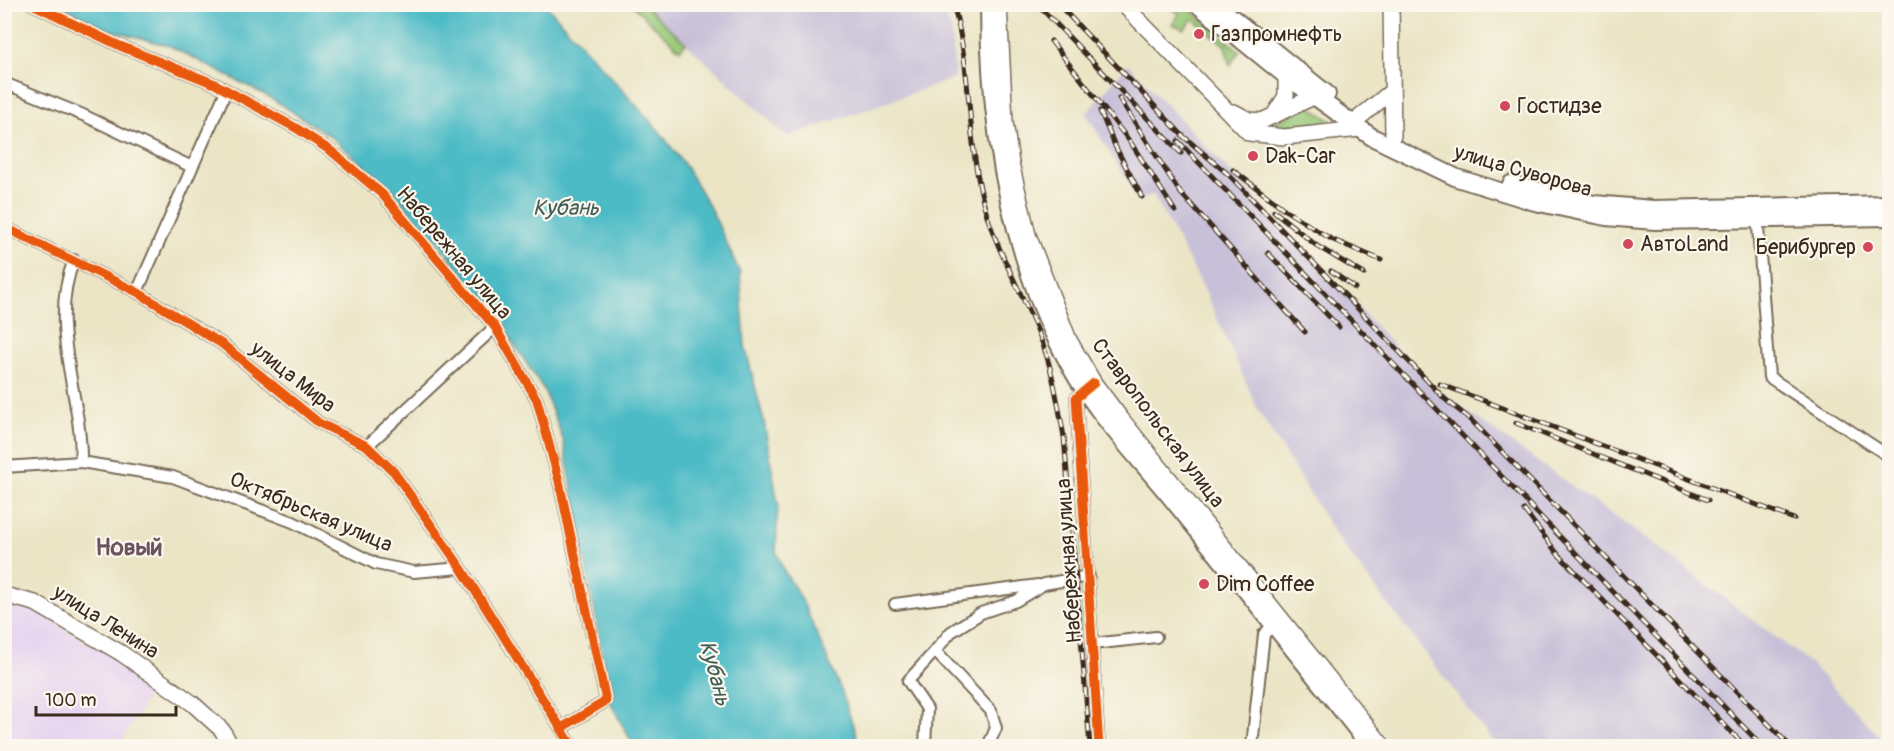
<svg xmlns="http://www.w3.org/2000/svg" width="1894" height="751" viewBox="0 0 1894 751" font-family="Pangolin,sans-serif">
  <style>
    .built { fill: #e6d3f0 }
    .industrial { fill: #c8c0d8 }
    .green { fill: #96c676; stroke: #68784a; stroke-width: 1.5 }
    .water { fill: #4ebbc6; stroke: #447272; stroke-width: 1.5 }
    .lines { fill: none; stroke-linecap: round; stroke-linejoin: round }
    .street-casing { stroke: #796b59; stroke-width: 14 }
    .secondary-casing { stroke: #796b59; stroke-width: 18 }
    .primary-casing { stroke: #796b59; stroke-width: 20 }
    .street { stroke: #fff; stroke-width: 10 }
    .secondary { stroke: #fff; stroke-width: 15 }
    .primary { stroke: #fff; stroke-width: 16 }
    .rail-casing { stroke: #3b2a1e; stroke-width: 5 }
    .rail { stroke: #fbf7ec; stroke-width: 3; stroke-dasharray: 9; stroke-linecap: butt }
    .cycleway-casing { stroke: #fbf7ec; stroke-width: 13 }
    .cycleway { stroke: #e8590c; stroke-width: 9 }
    .poi-dot { fill: #d1495b; stroke: #fbf7ec; stroke-width: 2 }
    .labels { text-anchor: middle; dominant-baseline: central; stroke-width: 4.5; stroke-linejoin: round; paint-order: stroke }
    .poi-label { font-size: 21px; fill: #3b2a1e; stroke: #fbf7ec; text-anchor: start }
    .street-label { font-size: 21px; fill: #3b2a1e; stroke: #fbf7ec }
    .water-label { font-size: 22px; font-style: italic; fill: #425d59; stroke: #fbf7ec }
    .quarter-label { font-size: 24px; font-weight: bold; fill: #6c5361; stroke: #fbf7ec }
  </style>
  <rect width="100%" height="100%" fill="#fbf7ec"/>
  <filter id="ink" filterUnits="userSpaceOnUse"><feTurbulence type="fractalNoise" baseFrequency=".0167" numOctaves="2"/><feDisplacementMap in="SourceGraphic" scale="12" xChannelSelector="R" yChannelSelector="G"/><feConvolveMatrix kernelMatrix="1 2 1 2 8 2 1 2 1" color-interpolation-filters="sRGB"/></filter>
  <filter id="wash" filterUnits="userSpaceOnUse"><feTurbulence type="fractalNoise" baseFrequency=".008" numOctaves="4" result="noise"/><feDisplacementMap in="SourceGraphic" scale="24" xChannelSelector="R" yChannelSelector="G"/><feGaussianBlur stdDeviation="1.35" result="paint"/><feColorMatrix in="noise" values="0 0 0 0 0 0 0 0 0 0 0 0 0 0 0 0 0 1.4 0 .05"/><feComposite in="paint" operator="in"/></filter>
  <g filter="url(#wash)">
    <rect width="100%" height="100%" fill="#ebe5c6"/>
    <path class="built" d="M 4,605 L 34,609 L 155,684 L 119,746 L 5,746 Z"/>
    <path class="industrial" d="M 644,5 L 943,5 L 951,30 L 955,78 L 787,137 Z
      M 1128,64 L 1433,387 L 1652,543 L 1810,663 L 1889,746 L 1496,746 L 1336,536 L 1259,412 L 1203,287 L 1153,194 L 1139,200 L 1086,114 Z"/>
    <path class="green" d="M 632,5 L 644,5 L 686,43 L 680,50 Z
      M 1167,5 L 1184,5 L 1240,51 L 1230,65 L 1225,46 L 1193,19 L 1184,29 L 1172,24 L 1179,14 Z
      M 1309,106 L 1336,124 L 1265,131 L 1278,121 Z"/>
    <path class="water" d="M 61,5 L 546,5 L 660,132 L 686,167 L 712,211 L 740,273 L 745,346 L 764,422 L 778,504 L 776,551 L 784,571 L 801,598 L 841,690 L 860,746 L 634,746 L 612,706 L 563,439 L 544,390 L 499,321 L 438,241 L 382,180 L 326,133 L 269,97 L 170,46 L 100,27 Z"/>
  </g>
  <g filter="url(#ink)">
    <g class="lines">
      <defs>
        <path id="street" d="M 32,4 L 120,46 L 215,84 L 296,128 L 331,151 L 382,194 L 495,327 L 537,400 L 559,481 L 606,701 L 563,727
          M 4,83 L 83,115 L 192,167
          M 1757,213 L 1769,377 L 1890,457
          M 4,227 L 137,292 L 222,344 L 319,423 L 367,446 L 394,472 L 461,568 L 572,746
          M 74,260 C 47,326 82,394 81,462
          M 137,292 L 226,91
          M 1089,387 L 1076,398 L 1099,746
          M 367,446 L 495,327
          M 4,467 L 81,462 L 173,477 L 293,522 L 376,564 L 414,572 L 461,568
          M 895,604 L 1038,585
          M 1092,644 L 1156,637
          M 925,745 L 927,709 L 908,681 L 935,651
          M 988,746 L 996,728 L 991,711 L 935,651 L 951,632 L 981,613 L 1016,601 L 1044,584 L 1089,576
          M 1252,746 L 1264,634 L 1278,621"/>
        <path id="secondary" d="M 999,4 L 1005,122 L 1011,163 L 1028,235 L 1069,340 L 1094,383 L 1119,416 L 1383,746
          M 1123,4 L 1249,133 L 1284,137 L 1360,129
          M 1391,4 L 1393,136
          M 1234,112 L 1249,120 L 1262,121 L 1324,92
          M 1274,115 L 1286,96 L 1286,76
          M 1360,117 L 1392,91
          M 4,595 L 35,603 L 121,653 L 192,703 L 222,730 L 231,746"/>
        <path id="primary" d="M 989,4 C 989,129 1009,254 1069,364 C 1097,416 1141,460 1177,505 C 1242,585 1307,666 1370,746
          M 1197,4 L 1286,76 L 1372,137 L 1457,178 L 1535,202 L 1606,217 L 1655,221 L 1890,217
          M 1215,4 L 1327,94
          M 1511,184 L 1594,204 L 1653,209 L 1890,204"/>
      </defs>
      <use href="#street" class="street-casing"/>
      <use href="#secondary" class="secondary-casing"/>
      <use href="#primary" class="primary-casing"/>
      <use href="#street" class="street"/>
      <use href="#secondary" class="secondary"/>
      <use href="#primary" class="primary"/>
      <defs>
        <path id="rail" d="M 953,4 C 973,72 966,145 986,212 C 999,255 1022,293 1039,334 C 1052,366 1058,403 1064,437 L 1090,746
          M 1037,4 L 1181,153
          M 1058,4 L 1183,136 L 1229,175 L 1445,399 L 1471,420 L 1790,746
          M 1051,41 L 1131,143 L 1175,211
          M 1119,98 L 1179,191 L 1305,332
          M 1100,111 L 1115,146 L 1142,197
          M 1178,141 L 1762,746
          M 1233,170 L 1288,212 L 1331,239 L 1381,260
          M 1274,211 L 1317,246 L 1364,274
          M 1268,253 L 1339,327
          M 1331,271 L 1355,288
          M 1440,384 L 1794,519
          M 1516,423 L 1708,500
          M 1524,510 L 1557,553 L 1745,746"/>
      </defs>
      <use href="#rail" class="rail-casing"/>
      <use href="#rail" class="rail"/>
      <defs>
        <path id="cycleway" d="M 32,4 L 120,46 L 215,84 L 296,128 L 331,151 L 382,194 L 495,327 L 537,400 L 559,481 L 606,701 L 563,727
          M 4,227 L 137,292 L 222,344 L 319,423 L 367,446 L 394,472 L 461,568 L 572,746
          M 1094,383 L 1076,398 L 1099,746"/>
      </defs>
      <use href="#cycleway" class="cycleway-casing"/>
      <use href="#cycleway" class="cycleway"/>
    </g>
  </g>
  <g class="poi-dot">
    <circle cx="1199" cy="34" r="6"/>
    <circle cx="1505" cy="106" r="6"/>
    <circle cx="1253" cy="156" r="6"/>
    <circle cx="1628" cy="244" r="6"/>
    <circle cx="1868" cy="247" r="6"/>
    <circle cx="1204" cy="584" r="6"/>
  </g>
  <g class="labels">
    <g class="poi-label">
      <text x="1211" y="34">Газпромнефть</text>
      <text x="1517" y="106">Гостидзе</text>
      <text x="1265" y="156">Dak-Car</text>
      <text x="1640" y="244">АвтоLand</text>
      <text x="1856" y="247" text-anchor="end">Берибургер</text>
      <text x="1216" y="584">Dim Coffee</text>
    </g>
    <g class="street-label">
      <text transform="translate(1523 171) rotate(16)">улица Суворова</text>
      <text transform="translate(454 253) rotate(50)">Набережная улица</text>
      <text transform="translate(293 377) rotate(38)">улица Мира</text>
      <text transform="translate(1158 423) rotate(53)">Ставропольская улица</text>
      <text transform="translate(311 512) rotate(23)">Октябрьская улица</text>
      <text transform="translate(1069 561) rotate(-94)">Набережная улица</text>
      <text transform="translate(106 622) rotate(32)">улица Ленина</text>
    </g>
    <g class="water-label">
      <text x="566" y="208">Кубань</text>
      <text transform="translate(715 673) rotate(75)">Кубань</text>
    </g>
    <g class="quarter-label">
      <text x="129" y="547">Новый</text>
    </g>
  </g>
  <rect width="1894" height="751" fill="none" stroke="#fbf7ec" stroke-width="24"/>
  <path d="M36 706v9h140v-9" fill="none" stroke="#3b2a1e" stroke-width="3"/>
  <text x="45" y="706" font-size="18" fill="#3b2a1e" stroke="#fbf7ec" stroke-width="4.5" paint-order="stroke">100 m</text>
</svg>
